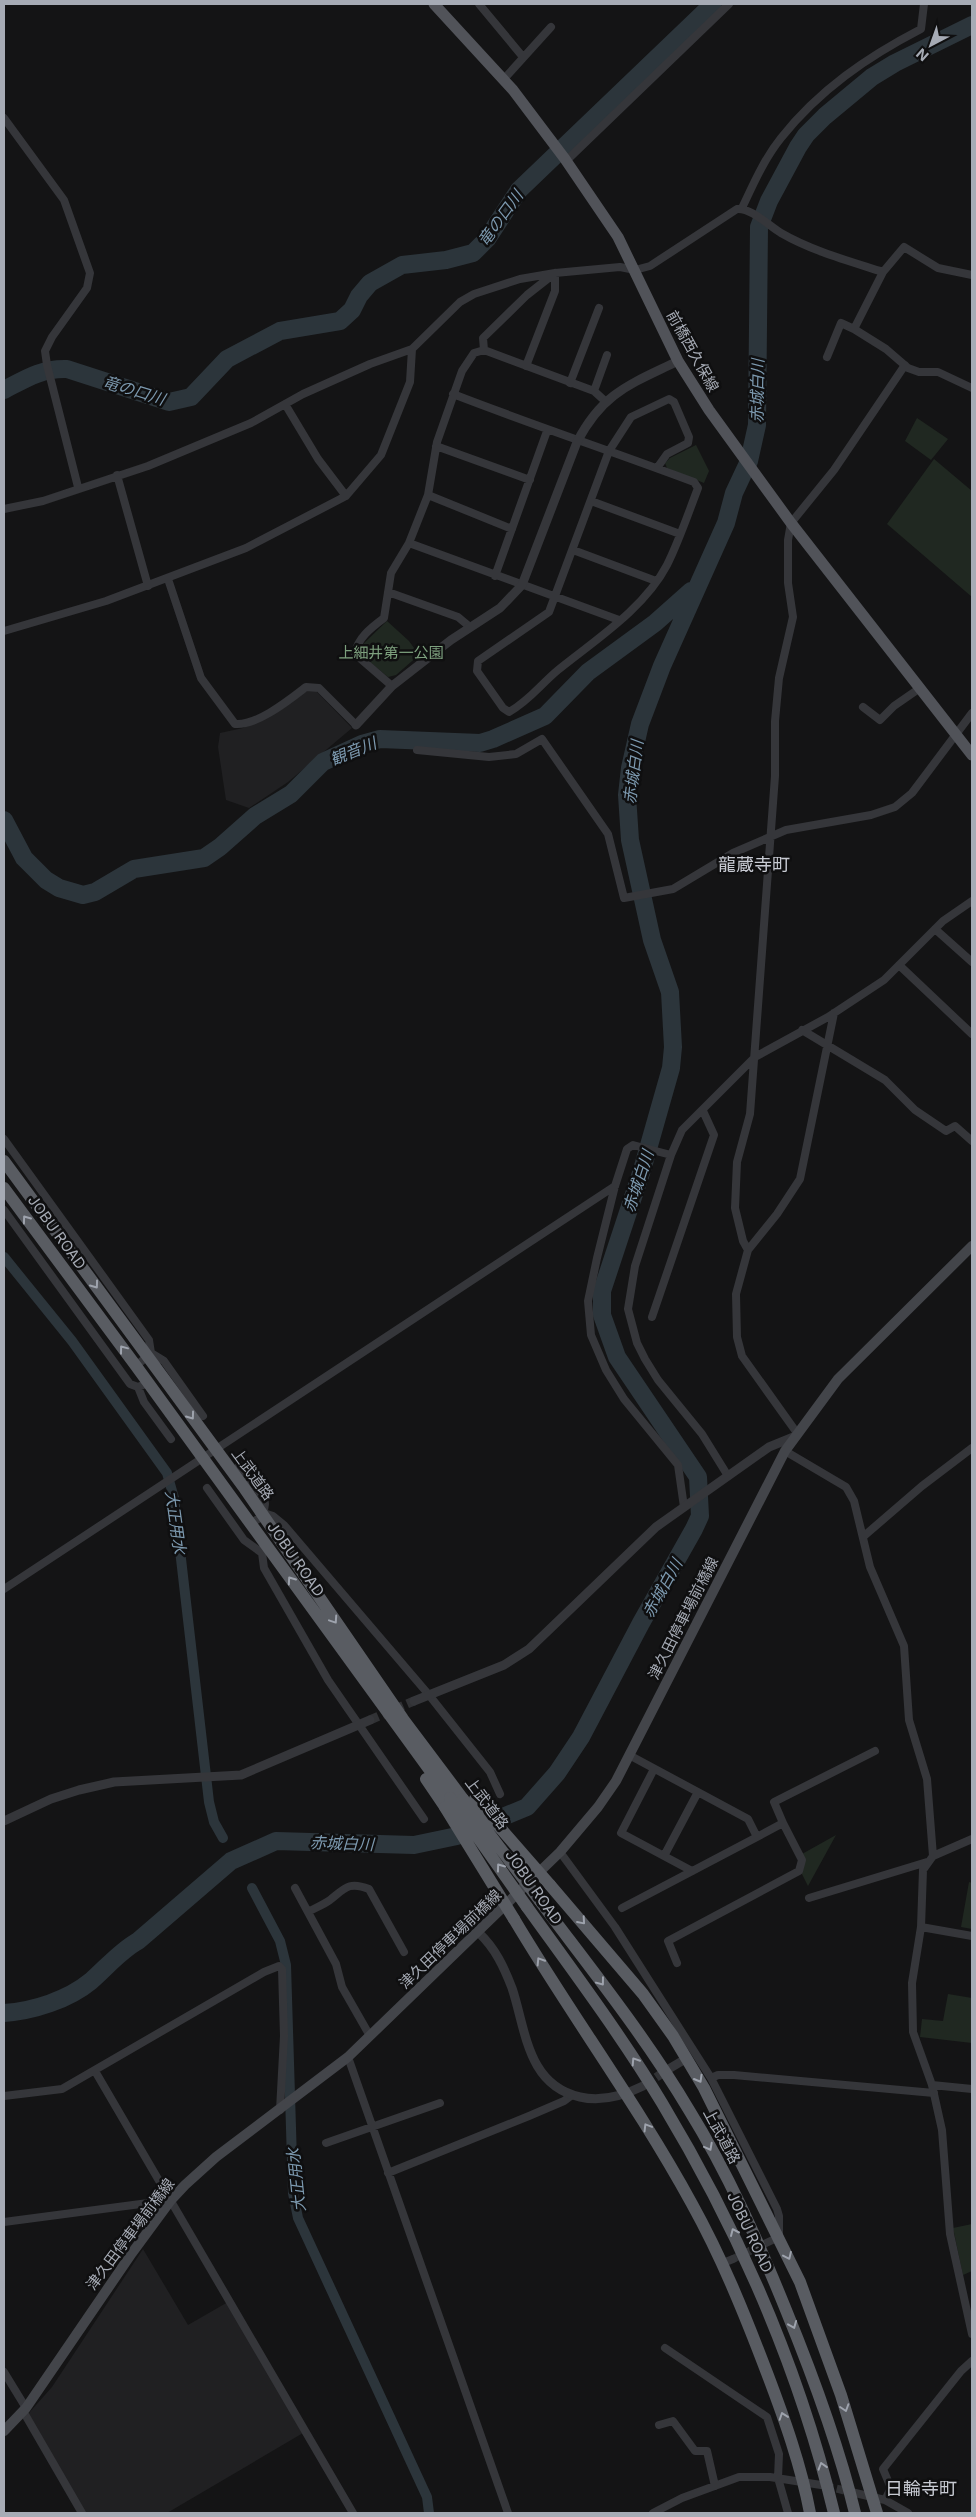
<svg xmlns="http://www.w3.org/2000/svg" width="976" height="2517" viewBox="0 0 976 2517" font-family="Inter,'Noto Sans JP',sans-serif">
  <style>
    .built { fill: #202022 }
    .green { fill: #202821 }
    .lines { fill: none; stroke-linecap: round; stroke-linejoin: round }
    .canal { stroke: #2c353b; stroke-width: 10 }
    .river { stroke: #2c353b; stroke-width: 18 }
    .minor-tunnel { stroke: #313235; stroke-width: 8; stroke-dasharray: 8 4; stroke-linecap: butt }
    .tertiary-tunnel { stroke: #313235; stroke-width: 9; stroke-dasharray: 9 4.5; stroke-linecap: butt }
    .minor { stroke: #35363a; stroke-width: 8 }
    .tertiary { stroke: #35363a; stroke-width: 9 }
    .secondary { stroke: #43454a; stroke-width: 10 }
    .primary { stroke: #515359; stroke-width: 11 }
    .trunk { stroke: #595c62; stroke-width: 12 }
    .trunk-bridge { stroke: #595c62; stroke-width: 12 }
    .oneway { stroke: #9ea3ad }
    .labels { text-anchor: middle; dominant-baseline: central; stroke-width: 5; stroke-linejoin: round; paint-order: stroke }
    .street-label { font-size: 15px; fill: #a6abb5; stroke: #0f0f10 }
    .park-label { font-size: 15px; fill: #7da07e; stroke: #0f0f10 }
    .water-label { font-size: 16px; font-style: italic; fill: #7d9ab0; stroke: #0f0f10 }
    .quarter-label { font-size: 18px; fill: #c7cad2; stroke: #0f0f10 }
  </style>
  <rect width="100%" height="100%" fill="#141415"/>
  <path class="built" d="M 308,690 L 315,690 L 352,728 L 288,782 L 249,808 L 226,800 L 218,747 L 220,733 L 243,728 L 278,712 Z
    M 143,2249 L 188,2325 L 228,2302 L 303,2433 L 167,2513 L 85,2513 L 28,2414 L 52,2387 Z"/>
  <path class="green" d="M 917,418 L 948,439 L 931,460 L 905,441 Z
    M 696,445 L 709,471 L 704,483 L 667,468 L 665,463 L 670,458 Z
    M 934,459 L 972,491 L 972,597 L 887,524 Z
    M 387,621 L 409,641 L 419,655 L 396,675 L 388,677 L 360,654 L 360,647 Z
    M 836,1835 L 808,1886 L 801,1872 L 802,1854 Z
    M 969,1882 L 972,1883 L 972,1929 L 961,1927 Z
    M 948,1994 L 972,1998 L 972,2043 L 920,2037 L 922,2019 L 943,2021 Z
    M 972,2224 L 972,2271 L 963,2275 L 953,2228 Z"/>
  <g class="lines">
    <path class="canal" d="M 4,1257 L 72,1341 L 167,1473 L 174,1498 L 209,1802 L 214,1822 L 223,1838
      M 252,1888 L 280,1941 L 286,1965 L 293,2193 L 298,2218 L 427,2497 L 429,2513"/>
    <path class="river" d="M 4,390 C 25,379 42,368 67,369 L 169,402 L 191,397 L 227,359 L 280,331 L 340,321 L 352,310 L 359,296 L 370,283 L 402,265 L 446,260 L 473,253 L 487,239 L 519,190 L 713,4
      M 4,820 L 24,858 L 46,880 L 59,888 L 83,895 L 95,892 L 134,869 L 204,858 L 220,847 L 255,816 L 291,794 L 323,762 L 362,744 L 380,739 L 480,743 L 493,739 L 545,716 L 588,672 L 655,623 L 691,591
      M 4,2013 C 33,2011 68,2000 91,1981 C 107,1967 120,1951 138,1941 L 231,1861 L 276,1841 L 414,1845 L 457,1836 L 527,1807 L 557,1773 L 581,1737 L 641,1623 L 694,1529 L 700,1516 L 698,1477 L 617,1357 L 602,1315 L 602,1291 L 642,1170 L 671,1068 L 673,1047 L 670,992 L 652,940 L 630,840 L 627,795 L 630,768 L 640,724 L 662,666 L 726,523 L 734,493 L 749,461 L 757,425 L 759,227 L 769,201 L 798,147 L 806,135 L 825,116 L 872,77 L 895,63 L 972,25"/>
    <path class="minor-tunnel" d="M 733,2259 L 762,2245
      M 825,2486 L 851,2492"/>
    <path class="tertiary-tunnel" d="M 370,1720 L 414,1701
      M 645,2085 L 667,2070"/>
    <path class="minor" d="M 479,4 L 523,57
      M 504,79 L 551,27
      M 4,118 L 64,200 L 90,273 L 87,288 L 52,337 L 45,351 L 47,365 L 78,487
      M 566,161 L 729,4
      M 742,208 C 753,185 764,159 781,138 C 819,90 867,57 921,29 L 924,4
      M 972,275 L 938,268 L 904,247 L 883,272 L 854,329 L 886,349 L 908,368 L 919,372 L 938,372 L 972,388
      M 484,350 L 483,338 L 527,295 L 555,273
      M 827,357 L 841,323 L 854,329
      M 526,366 L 555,291 L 555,273
      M 570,383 L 599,308
      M 594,391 L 607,355
      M 453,394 C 533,425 614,452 694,482 L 698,488 C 688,514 679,541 667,565 C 644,609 595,640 558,670 C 541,684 529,701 509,712 L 503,708 L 477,671 L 478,661 L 549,612 L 609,451 L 631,417 L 669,399 L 674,402 L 689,437 L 688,443 L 667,454 L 657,468
      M 285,404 L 318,459 L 346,496
      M 436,446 L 530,480
      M 117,475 L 148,586
      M 428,495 L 512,529
      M 591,501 L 680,534
      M 4,509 L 43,501 L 148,466 L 251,423 L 303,394 L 370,364 L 412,349 L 460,302 L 474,294 L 520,279 L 555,273 L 620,267 L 635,270 L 650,266 L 737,209 C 752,208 769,226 781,233 C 812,251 849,261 883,272
      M 409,543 L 619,620
      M 573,550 L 656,581
      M 495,576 L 547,431
      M 168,579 L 201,678 L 235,724 C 257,726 289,700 306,687 L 319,688 L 356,725
      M 388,592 L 458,617 L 470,627
      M 4,631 L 106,601 L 246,548 L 346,496 L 381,455 L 410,382 L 412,349
      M 392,686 L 355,654 C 357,638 372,627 384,618 L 391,573 L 409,543 L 428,495 L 437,442 L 462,371 L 474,353 L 484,350 L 594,391 L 605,401
      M 863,707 L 880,720 L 894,706 L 920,688
      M 417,750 L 489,757 L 516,754 L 542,739 L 608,834 L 624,898 L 673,889 L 733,853 L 786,830 L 871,815 L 895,807 L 912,793 L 972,713
      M 935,929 L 972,962
      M 899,965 L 972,1034
      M 802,1030 L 885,1080 L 915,1110 L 946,1131 L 955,1126 L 972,1141
      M 4,1139 L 149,1340 L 151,1353 L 136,1366
      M 671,1155 L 633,1145 L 627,1149 L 615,1186 L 597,1258 L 588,1301 L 591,1335 L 606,1370 L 624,1399 L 678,1465 L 684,1507
      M 4,1210 L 130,1384 L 138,1387 L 148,1383
      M 748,1250 L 777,1214 L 800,1179 L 834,1013
      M 652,1317 L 714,1135 L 703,1111
      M 151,1353 L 164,1361 L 203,1416
      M 138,1387 L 144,1402 L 171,1439
      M 797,1433 L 742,1356 L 737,1337 L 736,1294 L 748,1250 L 743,1241 L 735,1208 L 737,1162 L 750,1114 L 775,776 L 775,721 L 779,678 L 793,617 L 788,583 L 788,540 L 791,523 L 834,470 L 905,365
      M 785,1451 L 846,1487 L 854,1501 L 870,1567 L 904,1646 L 909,1720 L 927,1779 L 933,1856 L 923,1870 L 921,1927 L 912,1983 L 913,2032 L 932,2085 L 942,2130 L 950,2234 L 972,2334
      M 239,1465 L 264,1498 L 265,1504 L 263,1516
      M 728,1476 L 702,1434 L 658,1380 L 645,1359 L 637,1343 L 628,1309 L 635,1266 L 671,1155 L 682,1130 L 755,1057 L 828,1017 L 884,980 L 943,921 L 972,901
      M 207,1488 L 244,1540 L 262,1553
      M 251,1523 L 267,1514 L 273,1516 L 284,1525 L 429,1695 L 490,1772 L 500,1794
      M 864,1536 L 922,1486 L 972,1448
      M 265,1543 L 262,1553 L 264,1568 L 328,1680 L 424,1819
      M 4,1589 L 615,1186
      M 654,1769 L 621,1833 L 692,1871
      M 757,1837 L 783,1823 L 774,1802 L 875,1751
      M 560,1852 L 615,1927 L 711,2078 L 777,2209 L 779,2216 L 779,2237 L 764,2244
      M 664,1856 L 698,1792
      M 933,1856 L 972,1839
      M 295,1888 L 336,1964 L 342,1987 L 370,2036
      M 809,1898 L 927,1862
      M 622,1908 L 757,1837 L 748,1819 L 629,1755
      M 308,1912 C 315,1908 323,1905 330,1900 C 345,1888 349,1881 369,1889 L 404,1952
      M 921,1927 L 972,1936
      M 677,1963 L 668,1941 L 799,1871 L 802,1860 L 783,1823
      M 348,2057 L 508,2513
      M 95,2071 L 353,2513
      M 711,2078 L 718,2075 L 734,2075 L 934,2093
      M 932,2085 L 972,2089
      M 4,2096 L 62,2089 L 264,1972 L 279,1966 L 282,1969 L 284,2036 L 280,2110
      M 326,2143 L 440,2103
      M 388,2173 L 529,2116 L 564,2101 L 572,2095
      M 4,2222 L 171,2200
      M 723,2263 L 733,2259
      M 665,2348 L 767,2417 L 779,2454 L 778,2478 L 788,2513
      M 4,2372 L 26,2408
      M 23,2411 L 82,2513
      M 659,2425 L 673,2421 L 695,2451 L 707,2451 L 715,2486
      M 851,2492 L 885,2500 L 908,2513
      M 885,2500 L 891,2488 L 883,2469 L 961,2371 L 972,2361
      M 653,2513 L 682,2498 L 739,2477 L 770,2477 L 821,2485"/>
    <path class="tertiary" d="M 356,725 L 392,686 L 451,640 L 500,608 L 522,585 L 577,442 C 603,392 631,384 678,361
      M 414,1701 L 504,1665 L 529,1649 L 656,1527 L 769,1447 L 796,1436
      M 4,1821 L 51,1799 L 79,1790 L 114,1782 L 241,1775 L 370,1720
      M 479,1933 C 495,1948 504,1967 512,1988 C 526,2030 527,2085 580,2097 C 602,2102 623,2096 643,2086
      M 667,2070 L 687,2058"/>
    <path class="secondary" d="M 4,2431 L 26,2408 L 132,2253 L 171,2200 L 185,2185 L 216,2157 L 348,2057 L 560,1852 L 598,1807 L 616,1781 L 785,1451 L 838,1379 L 972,1246"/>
    <path class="primary" d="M 434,4 L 513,90 L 565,159 L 618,237 L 678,361 L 709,410 L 791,523 L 972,755"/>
    <path class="trunk" d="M 4,1161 L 245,1489 L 403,1719 L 463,1799
      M 4,1188 L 136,1366 L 450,1798
      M 426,1779 L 445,1807
      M 550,1885 L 643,1994 L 673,2036 L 704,2088 L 800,2282 L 841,2395 L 877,2513
      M 540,1901 C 591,1969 645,2036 689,2110 C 728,2173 758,2241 786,2310 C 813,2376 838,2443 855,2513
      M 527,1907 C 573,1971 621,2035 662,2103 C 739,2231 799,2368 834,2513
      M 514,1919 C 571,2015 638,2105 692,2204 C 722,2258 745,2315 767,2373 C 784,2418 801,2465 810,2513"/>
    <path class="trunk-bridge" d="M 450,1798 L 527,1907
      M 463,1799 L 540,1901
      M 475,1799 L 550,1885
      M 445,1807 L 514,1919"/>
  </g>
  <defs><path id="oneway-chevron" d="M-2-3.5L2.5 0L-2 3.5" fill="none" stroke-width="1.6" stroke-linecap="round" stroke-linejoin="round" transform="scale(1.25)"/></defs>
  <g class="oneway">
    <use href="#oneway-chevron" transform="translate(26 1219) rotate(-126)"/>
    <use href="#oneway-chevron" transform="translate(95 1285) rotate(54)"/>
    <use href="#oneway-chevron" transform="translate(123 1349) rotate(-127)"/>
    <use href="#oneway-chevron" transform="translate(191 1416) rotate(54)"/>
    <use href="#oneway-chevron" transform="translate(291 1580) rotate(-125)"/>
    <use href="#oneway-chevron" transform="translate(334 1620) rotate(56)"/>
    <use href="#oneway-chevron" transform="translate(500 1867) rotate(-126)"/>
    <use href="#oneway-chevron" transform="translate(582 1921) rotate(49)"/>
    <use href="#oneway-chevron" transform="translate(540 1961) rotate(-122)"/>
    <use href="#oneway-chevron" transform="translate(601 1982) rotate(53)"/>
    <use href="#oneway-chevron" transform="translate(635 2061) rotate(-123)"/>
    <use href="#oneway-chevron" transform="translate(699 2079) rotate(60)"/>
    <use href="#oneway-chevron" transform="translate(647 2127) rotate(-121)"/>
    <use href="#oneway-chevron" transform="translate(709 2147) rotate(62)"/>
    <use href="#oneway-chevron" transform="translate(734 2232) rotate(-114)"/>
    <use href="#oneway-chevron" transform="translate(788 2256) rotate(65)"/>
    <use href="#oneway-chevron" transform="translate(793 2325) rotate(68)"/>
    <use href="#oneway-chevron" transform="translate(845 2408) rotate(72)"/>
    <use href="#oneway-chevron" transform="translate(783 2416) rotate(-109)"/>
    <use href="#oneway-chevron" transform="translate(822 2466) rotate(-107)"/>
  </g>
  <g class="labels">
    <g class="street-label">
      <text transform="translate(693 351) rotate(61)">前橋西久保線</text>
      <text transform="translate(57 1232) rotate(54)">JOBU ROAD</text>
      <text transform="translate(253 1474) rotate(54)">上武道路</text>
      <text transform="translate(296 1559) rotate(55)">JOBU ROAD</text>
      <text transform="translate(683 1618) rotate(-63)">津久田停車場前橋線</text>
      <text transform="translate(487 1803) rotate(53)">上武道路</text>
      <text transform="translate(534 1887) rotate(55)">JOBU ROAD</text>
      <text transform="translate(450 1939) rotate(-44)">津久田停車場前橋線</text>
      <text transform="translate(722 2136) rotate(62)">上武道路</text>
      <text transform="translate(750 2232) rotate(65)">JOBU ROAD</text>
      <text transform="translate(130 2234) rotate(-53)">津久田停車場前橋線</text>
    </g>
    <g class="park-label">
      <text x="391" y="652">上細井第一公園</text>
    </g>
    <g class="water-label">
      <text transform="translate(500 218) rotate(-54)">竜の口川</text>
      <text transform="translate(134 390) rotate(17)">竜の口川</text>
      <text transform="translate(757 391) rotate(-89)">赤城白川</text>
      <text transform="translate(353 751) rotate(-22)">観音川</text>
      <text transform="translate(633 772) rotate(-83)">赤城白川</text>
      <text transform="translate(638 1181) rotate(-72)">赤城白川</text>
      <text transform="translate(176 1522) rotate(82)">大正用水</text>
      <text transform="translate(662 1588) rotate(-61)">赤城白川</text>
      <text transform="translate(342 1843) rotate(2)">赤城白川</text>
      <text transform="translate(296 2180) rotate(-96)">大正用水</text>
    </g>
    <g class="quarter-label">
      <text x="754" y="864">龍蔵寺町</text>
      <text x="921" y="2488">日輪寺町</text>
    </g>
  </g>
  <rect width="976" height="2517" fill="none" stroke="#a6abb5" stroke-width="10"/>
  <g transform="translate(931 45) rotate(221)" stroke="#0f0f10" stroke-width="4" paint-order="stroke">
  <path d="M0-4L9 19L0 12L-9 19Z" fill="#a6abb5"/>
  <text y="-8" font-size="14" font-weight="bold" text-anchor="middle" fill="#a6abb5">N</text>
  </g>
</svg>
